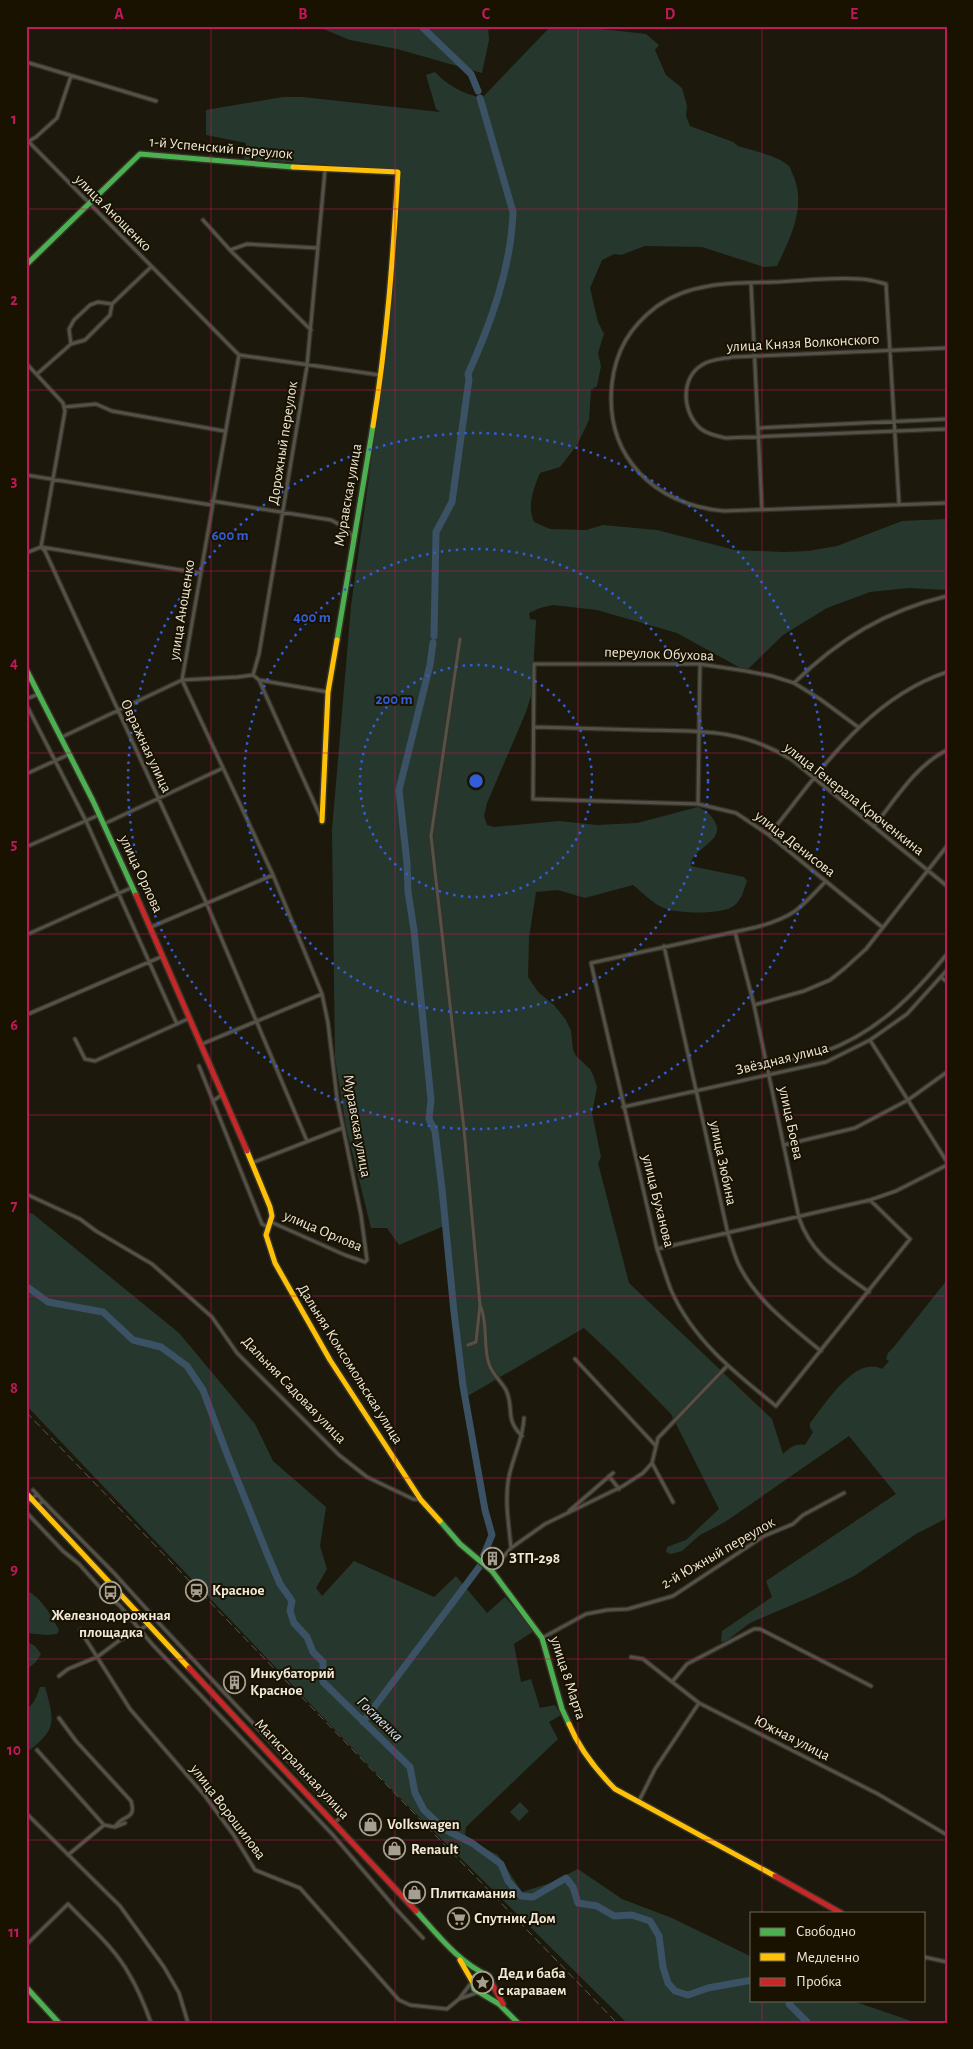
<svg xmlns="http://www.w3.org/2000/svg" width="973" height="2049" viewBox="0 0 973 2049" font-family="'Alegreya Sans',sans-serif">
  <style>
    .green { fill: #26382e }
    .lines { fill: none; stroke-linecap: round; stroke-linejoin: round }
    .river { stroke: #3b5164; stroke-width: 7 }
    .street-casing { stroke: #343129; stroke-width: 5.5 }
    .fast-casing { stroke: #343129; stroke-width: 8 }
    .slow-casing { stroke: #343129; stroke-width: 8 }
    .jam-casing { stroke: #343129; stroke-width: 8 }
    .street { stroke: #545147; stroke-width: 3 }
    .fast { stroke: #4caf50; stroke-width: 5 }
    .slow { stroke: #ffc107; stroke-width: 5 }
    .jam { stroke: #c62828; stroke-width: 5 }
    .rail { stroke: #5b584f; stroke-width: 1; stroke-dasharray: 8 4; stroke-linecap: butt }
    .grid { fill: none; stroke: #c2185b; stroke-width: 1; stroke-opacity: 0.55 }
    .ring { fill: none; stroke: #325dd8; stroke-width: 2.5; stroke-dasharray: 2.5 5 }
    .labels { text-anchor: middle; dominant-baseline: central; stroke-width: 4; stroke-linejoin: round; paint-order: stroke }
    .street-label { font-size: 15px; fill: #ede8da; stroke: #191200 }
    .poi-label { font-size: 15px; font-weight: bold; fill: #ede8da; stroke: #191200; text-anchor: start }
    .water-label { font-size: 16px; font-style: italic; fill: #c6e3fc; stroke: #191200 }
    .centre { fill: #325dd8; stroke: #191200; stroke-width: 2.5 }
    .ring-label { font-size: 15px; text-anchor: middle; font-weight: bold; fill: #325dd8; stroke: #191200; stroke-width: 4; stroke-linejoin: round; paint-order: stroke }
    .neatline { fill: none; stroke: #c2185b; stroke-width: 2 }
    .grid-label { font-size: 16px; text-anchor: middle; font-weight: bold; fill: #c2185b }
  </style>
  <rect width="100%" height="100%" fill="#1c180b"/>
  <path class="green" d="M 316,26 L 488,26 L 489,40 L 482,73 L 397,49 L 350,40 Z
    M 551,26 L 575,26 L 646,34 L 659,45 L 655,50 L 666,75 L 682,88 L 687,106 L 686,116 L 690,126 L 733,142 L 738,146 C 753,151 777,155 789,166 C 791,169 792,174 794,177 C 806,209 790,238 777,266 L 764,267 L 702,247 L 645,246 L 621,255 L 614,254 L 602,260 L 590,288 L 598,322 L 604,334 L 598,353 L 601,366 L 597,386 L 591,390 L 589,420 L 577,445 L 560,467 L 540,473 C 533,490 527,505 534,522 L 550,529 L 586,530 L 603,525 L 657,530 L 735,550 L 784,552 L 808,551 L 837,546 L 902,521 L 947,519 L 947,590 L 909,588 L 870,592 L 827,608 L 783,635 L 746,671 L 677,633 L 597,610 L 553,605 L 540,608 L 529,613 L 530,619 L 536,620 L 532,693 L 526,712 L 487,803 L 484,816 L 487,825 L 494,827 L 559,821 L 597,825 L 637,823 L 698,807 C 707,811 710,814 715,822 C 726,842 689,849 691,866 L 744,877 L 747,881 C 744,889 742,899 735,905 C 724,915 678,914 664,908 C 653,904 642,892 633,885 L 585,898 L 558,890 L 536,892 L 529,938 L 528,977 L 539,993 L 554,1005 L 566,1020 L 571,1031 L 573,1050 L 576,1056 L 590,1069 L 593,1075 L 597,1087 L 592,1113 L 601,1157 L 598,1163 L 629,1283 L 772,1419 L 783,1454 C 790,1448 795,1443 805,1445 L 813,1432 L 810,1428 L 810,1423 C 825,1405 855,1355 882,1369 L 889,1361 L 886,1359 L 888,1353 L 893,1348 L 947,1280 L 947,1518 L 916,1534 L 854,1576 L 813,1596 L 750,1623 L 726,1641 L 721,1642 L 722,1631 L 772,1597 L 766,1581 L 896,1494 L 849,1436 L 725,1522 L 700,1535 L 682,1551 L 671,1554 L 666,1552 L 667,1547 L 686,1540 L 719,1509 L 671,1414 L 616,1358 L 584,1328 L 466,1397 L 444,1226 L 399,1245 L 387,1228 L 371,1228 L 346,1127 L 335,1058 L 332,830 L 351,606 L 379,405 L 395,255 L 400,176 L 394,170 L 244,159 L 246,143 L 206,135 L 206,110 L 283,97 L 302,97 L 440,112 L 436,109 L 426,75 L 435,72 C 448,86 464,94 482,98 Z
    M 26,1212 L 33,1214 L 179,1333 L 255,1424 L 273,1461 L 326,1507 L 320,1546 L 327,1569 L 316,1588 L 322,1596 L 354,1561 L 434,1597 L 456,1576 L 487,1613 L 505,1597 L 534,1631 L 514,1644 L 521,1682 L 531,1679 L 540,1708 L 555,1705 L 561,1715 L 549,1722 L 558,1739 L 466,1827 L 465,1834 L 470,1841 L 498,1855 L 522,1892 L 550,1883 L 578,1869 L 622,1899 L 672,1918 L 752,1957 L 752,2000 L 850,2000 L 917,2023 L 627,2023 L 397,1795 L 26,1405 Z
    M 26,1590 C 43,1599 50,1614 59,1630 L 57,1634 L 48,1635 L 26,1633 Z
    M 26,1641 L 35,1646 L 41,1654 L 36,1662 L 26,1670 Z
    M 40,1687 L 45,1687 C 55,1723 57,1729 26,1753 L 26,1708 C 35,1705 37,1694 40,1687 Z
    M 520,1802 L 529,1811 L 519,1821 L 510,1812 Z"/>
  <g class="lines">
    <path class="river" d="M 421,26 L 471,74 L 478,91
      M 434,636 L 436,532 L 452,502 L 469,379 L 468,374 C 491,323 511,268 513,212 L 480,98
      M 433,643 L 430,665 L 399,790 L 407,863 L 408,892 L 414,930 L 431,1100 L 429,1119 L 435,1131 L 442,1189 L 454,1312 L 463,1386 L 485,1510 L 492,1535 L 482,1559
      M 26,1286 L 48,1302 L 103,1312 L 133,1340 L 161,1347 L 187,1366 L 203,1390 L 227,1454 L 268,1556 L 280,1584 L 292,1601 L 290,1611 L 294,1623 L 307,1637 L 313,1652 L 323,1662 L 323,1682 L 410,1767 L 415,1793 L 424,1810 L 444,1829 L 472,1843 L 501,1864 L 508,1881 L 521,1896 L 533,1897 L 566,1878 L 573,1887 L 578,1903 L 597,1906 L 614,1916 L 632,1915 L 650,1921 L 659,1936 L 663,1967 L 668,1983 L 675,1991 L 688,1995 L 708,1988 L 752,1980
      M 363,1722 L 480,1566
      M 791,2000 L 789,2004 L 808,2023"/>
    <defs>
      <path id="street" d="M 26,62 L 156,101
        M 26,139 L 239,355
        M 26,143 L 36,137 L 57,118 L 71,76
        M 203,220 L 230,250 L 311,330
        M 230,250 L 247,244 L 318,248
        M 751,283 L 762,510
        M 71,344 L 69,329 L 74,320 L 90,305 L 98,302 L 112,304
        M 947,348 L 732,357 C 723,359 710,359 702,365 C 680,378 682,413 701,429 C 709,435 717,436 726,438 L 947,429
        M 239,355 L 182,680 L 273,875 L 322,994 L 328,1023 L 337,1098 L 361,1215 L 367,1260 L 365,1262 L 345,1255 L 271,1222
        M 239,355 L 380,375
        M 26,363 L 63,403 L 65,411 L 41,547 L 45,551 L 206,902 L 307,1141
        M 37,374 L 71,344 L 85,340 L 110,315 L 112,304 L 151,267
        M 64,407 L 96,404 L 112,411 L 224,431
        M 758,428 L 947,419
        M 26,475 L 211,505
        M 212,501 L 331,520 L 344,527 L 353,537
        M 899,503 L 886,284 C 878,282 869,279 860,279 C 831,277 801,281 773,282 C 752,283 729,282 709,286 C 690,289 671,296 656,307 C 630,327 616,350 612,383 C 604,456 654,505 724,511 L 947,503
        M 41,547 L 199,573
        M 26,553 L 41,547
        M 460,639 L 431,836 L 464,1129 L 480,1305 L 476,1342 L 468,1345
        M 259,680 L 328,692
        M 794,683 C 839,639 885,611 947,596
        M 26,699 L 39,694
        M 26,704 L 86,821 L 177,1024
        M 534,727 C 569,728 605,729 641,730 C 698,731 742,728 792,760 L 947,886
        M 858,727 L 820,699 L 794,683 L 772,676 L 746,671 L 700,664 L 534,664 L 533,799 L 698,804 L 736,813 L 769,835 L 882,927
        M 62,737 L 182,680 L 238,677 L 253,675
        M 26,774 L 70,754
        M 698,804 L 700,664
        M 321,818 L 259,680 L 253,675 L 259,654 L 307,366 L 325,170
        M 104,824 L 223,768
        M 874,826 C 896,799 915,766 947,750
        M 769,835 C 820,772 866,699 947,672
        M 26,847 L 99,815
        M 825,882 C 800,909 793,917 757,927 L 591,963 L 657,1249 C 662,1263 666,1277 671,1290 C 693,1340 735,1373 776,1406 L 910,1239 L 870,1200
        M 151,927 L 273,875
        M 735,932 L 754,1005 L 799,1218 C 812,1256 838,1269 869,1292
        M 26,935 L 133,887
        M 664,946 L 728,1234 C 731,1243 734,1254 738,1263 C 755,1300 791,1326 821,1351
        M 941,977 L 947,982
        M 754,1005 L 804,991 L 830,980 L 845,968 L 866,949 L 947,846
        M 26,1015 L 163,956
        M 75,1039 L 85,1059 L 95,1061 L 190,1018
        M 870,1040 L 947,1162
        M 202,1044 L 322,994
        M 199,1066 L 262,1224 L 268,1227
        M 767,1066 C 785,1061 805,1058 823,1052 C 875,1034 913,996 947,954
        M 213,1101 L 223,1094
        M 623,1107 L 826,1062 L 870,1040 L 907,1014 L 947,970
        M 784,1145 L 855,1128 L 908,1100 L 947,1072
        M 252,1163 L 342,1128
        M 26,1194 L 80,1219 L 96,1231 L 152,1264 L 212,1317 L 237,1353 L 339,1455 L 367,1477 L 413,1499 L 421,1500
        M 657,1249 L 870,1200 L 896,1191 L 947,1165
        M 481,1307 C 488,1326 483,1347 489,1364 C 492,1374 501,1381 506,1390 C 515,1410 504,1418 522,1436
        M 575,1359 L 655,1445
        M 652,1463 L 673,1502
        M 609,1476 L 619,1489
        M 33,1490 L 43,1501
        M 26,1504 L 37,1494
        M 38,1505 L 43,1501 L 114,1573 L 152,1615
        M 569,1511 L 613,1473
        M 26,1512 L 63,1551 L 79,1564 L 104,1592 L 120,1606 L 152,1644 L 333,1835 L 397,1910 L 423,1938
        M 511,1548 C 509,1526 505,1504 508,1482 C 511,1460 523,1441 524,1418
        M 492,1571 L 511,1548 L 545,1524 L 623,1486 L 643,1473 L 652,1463 L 658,1438 L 727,1366
        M 155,1619 L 341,1817 L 335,1822
        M 80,1630 L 130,1709 L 205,1796 L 233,1834 L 255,1870 L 300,1888 L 399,2000 L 410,2005 L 447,2009 L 459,1999 L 472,1982
        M 542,1638 L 586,1614 L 607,1610 L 628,1609 L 673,1596 L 764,1536 L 793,1524 L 803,1515 L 844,1493
        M 631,1657 L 643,1659 L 699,1703 L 878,1794 L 947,1835
        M 59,1676 L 68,1669 L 97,1657 L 120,1640 L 148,1625
        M 672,1682 L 687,1664 L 754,1629 L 760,1629 L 871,1686
        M 59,1718 L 76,1741 L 131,1801 C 137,1821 122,1814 115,1827
        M 37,1750 L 104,1825
        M 639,1801 L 655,1769 L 699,1703
        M 26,1813 L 120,1906 L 164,1967 L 179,1993 L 188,2023
        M 68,1855 L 104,1825 L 115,1827 L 125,1823
        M 26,1945 L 68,1904 C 89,1926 114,1947 129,1974 C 138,1989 145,2006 151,2023
        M 924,1957 L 947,1962
        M 459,1999 L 479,1992"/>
      <path id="fast" d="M 26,265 L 140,154 L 293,167
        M 337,640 L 373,426
        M 26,669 L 93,801 L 136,895
        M 440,1521 L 460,1544 L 492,1571 L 542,1638 L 562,1709 L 569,1724
        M 416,1911 C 438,1935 459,1963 489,1976 L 491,1981 L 490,1987 L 481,1992
        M 480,1973 L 472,1979 L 474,1989 L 499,2004 L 518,2023
        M 26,1987 L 59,2023"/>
      <path id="slow" d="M 293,167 L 398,172 C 393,257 387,341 373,426
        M 322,821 L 328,692 L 337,640
        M 247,1151 L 270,1207 L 272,1216 L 266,1235 L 275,1263 L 330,1360 L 421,1500 L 440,1521
        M 26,1493 L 189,1668
        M 569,1724 C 579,1748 597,1771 615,1789 L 775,1876
        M 460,1960 L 472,1981"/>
      <path id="jam" d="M 136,895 L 247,1151
        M 189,1668 L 416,1911
        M 775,1876 L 841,1913
        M 491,1982 L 503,2004"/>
    </defs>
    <use href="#street" class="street-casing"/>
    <use href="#fast" class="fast-casing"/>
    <use href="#slow" class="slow-casing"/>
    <use href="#jam" class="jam-casing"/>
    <use href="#street" class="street"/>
    <use href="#fast" class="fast"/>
    <use href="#slow" class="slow"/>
    <use href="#jam" class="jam"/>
    <path class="rail" d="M 26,1412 L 617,2023"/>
  </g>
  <path class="grid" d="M 211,26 L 211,2023M 395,26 L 395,2023M 578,26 L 578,2023M 762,26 L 762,1913M 26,209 L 947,209M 26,390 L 947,390M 26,571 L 947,571M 26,753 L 947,753M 26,934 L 947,934M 26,1115 L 947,1115M 26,1296 L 947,1296M 26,1478 L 947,1478M 26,1659 L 947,1659M 26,1840 L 947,1840M 762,2000 L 762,2023"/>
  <g class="ring">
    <circle cx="476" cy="781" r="116"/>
    <circle cx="476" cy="781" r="232"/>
    <circle cx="476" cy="781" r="348"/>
  </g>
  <defs>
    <symbol id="building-ring" viewBox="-11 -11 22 22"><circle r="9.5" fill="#191200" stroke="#a49f92" stroke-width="1.5"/><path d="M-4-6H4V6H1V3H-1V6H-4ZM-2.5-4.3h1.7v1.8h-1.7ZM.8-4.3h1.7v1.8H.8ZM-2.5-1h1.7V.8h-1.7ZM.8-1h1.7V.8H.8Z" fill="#a49f92"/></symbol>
    <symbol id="station-ring" viewBox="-11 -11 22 22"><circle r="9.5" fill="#191200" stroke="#a49f92" stroke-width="1.5"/><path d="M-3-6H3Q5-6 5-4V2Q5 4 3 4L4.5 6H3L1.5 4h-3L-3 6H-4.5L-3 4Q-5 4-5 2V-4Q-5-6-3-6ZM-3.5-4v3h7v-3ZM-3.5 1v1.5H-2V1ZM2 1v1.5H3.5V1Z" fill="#a49f92"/></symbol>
    <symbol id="bus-ring" viewBox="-11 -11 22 22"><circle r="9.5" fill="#191200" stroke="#a49f92" stroke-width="1.5"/><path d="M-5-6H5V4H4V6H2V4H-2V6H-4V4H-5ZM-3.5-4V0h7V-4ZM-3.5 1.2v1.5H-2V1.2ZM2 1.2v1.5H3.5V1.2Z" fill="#a49f92"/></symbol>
    <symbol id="shop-ring" viewBox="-11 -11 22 22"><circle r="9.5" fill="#191200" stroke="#a49f92" stroke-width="1.5"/><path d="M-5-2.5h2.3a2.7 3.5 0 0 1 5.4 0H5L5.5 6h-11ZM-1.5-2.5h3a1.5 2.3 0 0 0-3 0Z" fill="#a49f92"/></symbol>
    <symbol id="supermarket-ring" viewBox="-11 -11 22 22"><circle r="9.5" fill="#191200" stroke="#a49f92" stroke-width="1.5"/><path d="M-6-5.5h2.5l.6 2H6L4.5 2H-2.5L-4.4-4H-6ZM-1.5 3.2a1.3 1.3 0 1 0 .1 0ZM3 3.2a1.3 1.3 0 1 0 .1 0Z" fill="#a49f92"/></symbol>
    <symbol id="sight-ring" viewBox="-11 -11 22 22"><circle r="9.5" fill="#191200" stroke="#a49f92" stroke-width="1.5"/><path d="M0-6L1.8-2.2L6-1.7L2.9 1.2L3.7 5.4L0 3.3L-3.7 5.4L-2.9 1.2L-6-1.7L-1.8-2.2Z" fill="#a49f92"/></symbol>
  </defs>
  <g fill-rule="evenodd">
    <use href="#building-ring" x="480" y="1546" width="25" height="25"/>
    <use href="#station-ring" x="184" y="1578" width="25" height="25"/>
    <use href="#bus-ring" x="98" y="1580" width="25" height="25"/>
    <use href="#building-ring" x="222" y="1670" width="25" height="25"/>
    <use href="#shop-ring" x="358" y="1812" width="25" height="25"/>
    <use href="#shop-ring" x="382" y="1836" width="25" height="25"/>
    <use href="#shop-ring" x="402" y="1880" width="25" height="25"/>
    <use href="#supermarket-ring" x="446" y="1906" width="25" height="25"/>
    <use href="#sight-ring" x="470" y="1970" width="25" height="25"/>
  </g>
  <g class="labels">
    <g class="street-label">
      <text transform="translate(221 148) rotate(5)">1-й Успенский переулок</text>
      <text transform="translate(113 213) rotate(45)">улица Анощенко</text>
      <text transform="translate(803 343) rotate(-3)">улица Князя Волконского</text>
      <text transform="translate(283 443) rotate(-81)">Дорожный переулок</text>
      <text transform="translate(348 495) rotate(-80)">Муравская улица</text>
      <text transform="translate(182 610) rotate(-81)">улица Анощенко</text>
      <text transform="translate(659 654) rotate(2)">переулок Обухова</text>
      <text transform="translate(146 746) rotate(65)">Овражная улица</text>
      <text transform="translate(854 799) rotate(38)">улица Генерала Крюченкина</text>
      <text transform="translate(795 844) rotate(38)">улица Денисова</text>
      <text transform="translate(141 874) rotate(65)">улица Орлова</text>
      <text transform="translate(782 1059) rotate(-14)">Звёздная улица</text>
      <text transform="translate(791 1123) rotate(78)">улица Боева</text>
      <text transform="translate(357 1126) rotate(80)">Муравская улица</text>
      <text transform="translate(723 1163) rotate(78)">улица Зюбина</text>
      <text transform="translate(658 1201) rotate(76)">улица Буханова</text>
      <text transform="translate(323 1231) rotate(23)">улица Орлова</text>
      <text transform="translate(350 1364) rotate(58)">Дальняя Комсомольская улица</text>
      <text transform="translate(294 1390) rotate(46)">Дальняя Садовая улица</text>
      <text transform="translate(718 1553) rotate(-30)">2-й Южный переулок</text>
      <text transform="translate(568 1678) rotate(72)">улица 8 Марта</text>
      <text transform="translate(792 1738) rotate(27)">Южная улица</text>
      <text transform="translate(302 1769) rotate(47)">Магистральная улица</text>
      <text transform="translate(228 1812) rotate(53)">улица Ворошилова</text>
    </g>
    <g class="poi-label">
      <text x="509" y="1558">ЗТП-298</text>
      <text x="212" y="1590">Красное</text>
      <text x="111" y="1615" text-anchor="middle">Железнодорожная<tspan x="111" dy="17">площадка</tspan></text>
      <text x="250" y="1673">Инкубаторий<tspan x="250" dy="17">Красное</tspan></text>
      <text x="387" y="1824">Volkswagen</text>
      <text x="411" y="1849">Renault</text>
      <text x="430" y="1893">Плиткамания</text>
      <text x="474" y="1918">Спутник Дом</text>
      <text x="498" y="1973">Дед и баба<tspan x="498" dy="17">с караваем</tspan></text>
    </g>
    <g class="water-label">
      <text transform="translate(380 1719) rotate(44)">Гостенка</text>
    </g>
  </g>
  <circle cx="476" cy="781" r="8" class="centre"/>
  <g class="ring-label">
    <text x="230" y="540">600 m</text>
    <text x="312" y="622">400 m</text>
    <text x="394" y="704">200 m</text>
  </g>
  <rect width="973" height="2049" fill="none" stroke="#191200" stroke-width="55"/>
  <rect x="750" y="1912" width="175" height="90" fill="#191200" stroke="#6e6857"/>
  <rect x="760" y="1928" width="25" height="8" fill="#4caf50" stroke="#6e6857"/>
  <text x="796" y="1936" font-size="15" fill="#ede8da">Свободно</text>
  <rect x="760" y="1953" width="25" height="8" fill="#ffc107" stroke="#6e6857"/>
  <text x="796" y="1962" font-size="15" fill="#ede8da">Медленно</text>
  <rect x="760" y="1978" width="25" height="8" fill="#c62828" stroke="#6e6857"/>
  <text x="796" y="1986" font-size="15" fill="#ede8da">Пробка</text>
  <rect x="28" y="28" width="918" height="1994" class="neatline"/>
  <g class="grid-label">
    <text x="119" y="19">A</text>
    <text x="303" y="19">B</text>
    <text x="486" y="19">C</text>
    <text x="670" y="19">D</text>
    <text x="854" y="19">E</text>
    <text x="14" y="124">1</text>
    <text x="14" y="305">2</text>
    <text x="14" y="486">3</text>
    <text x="14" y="668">4</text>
    <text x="14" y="849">5</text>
    <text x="14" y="1030">6</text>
    <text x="14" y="1211">7</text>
    <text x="14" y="1393">8</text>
    <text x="14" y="1574">9</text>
    <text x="14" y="1755">10</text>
    <text x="14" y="1937">11</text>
  </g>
</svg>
